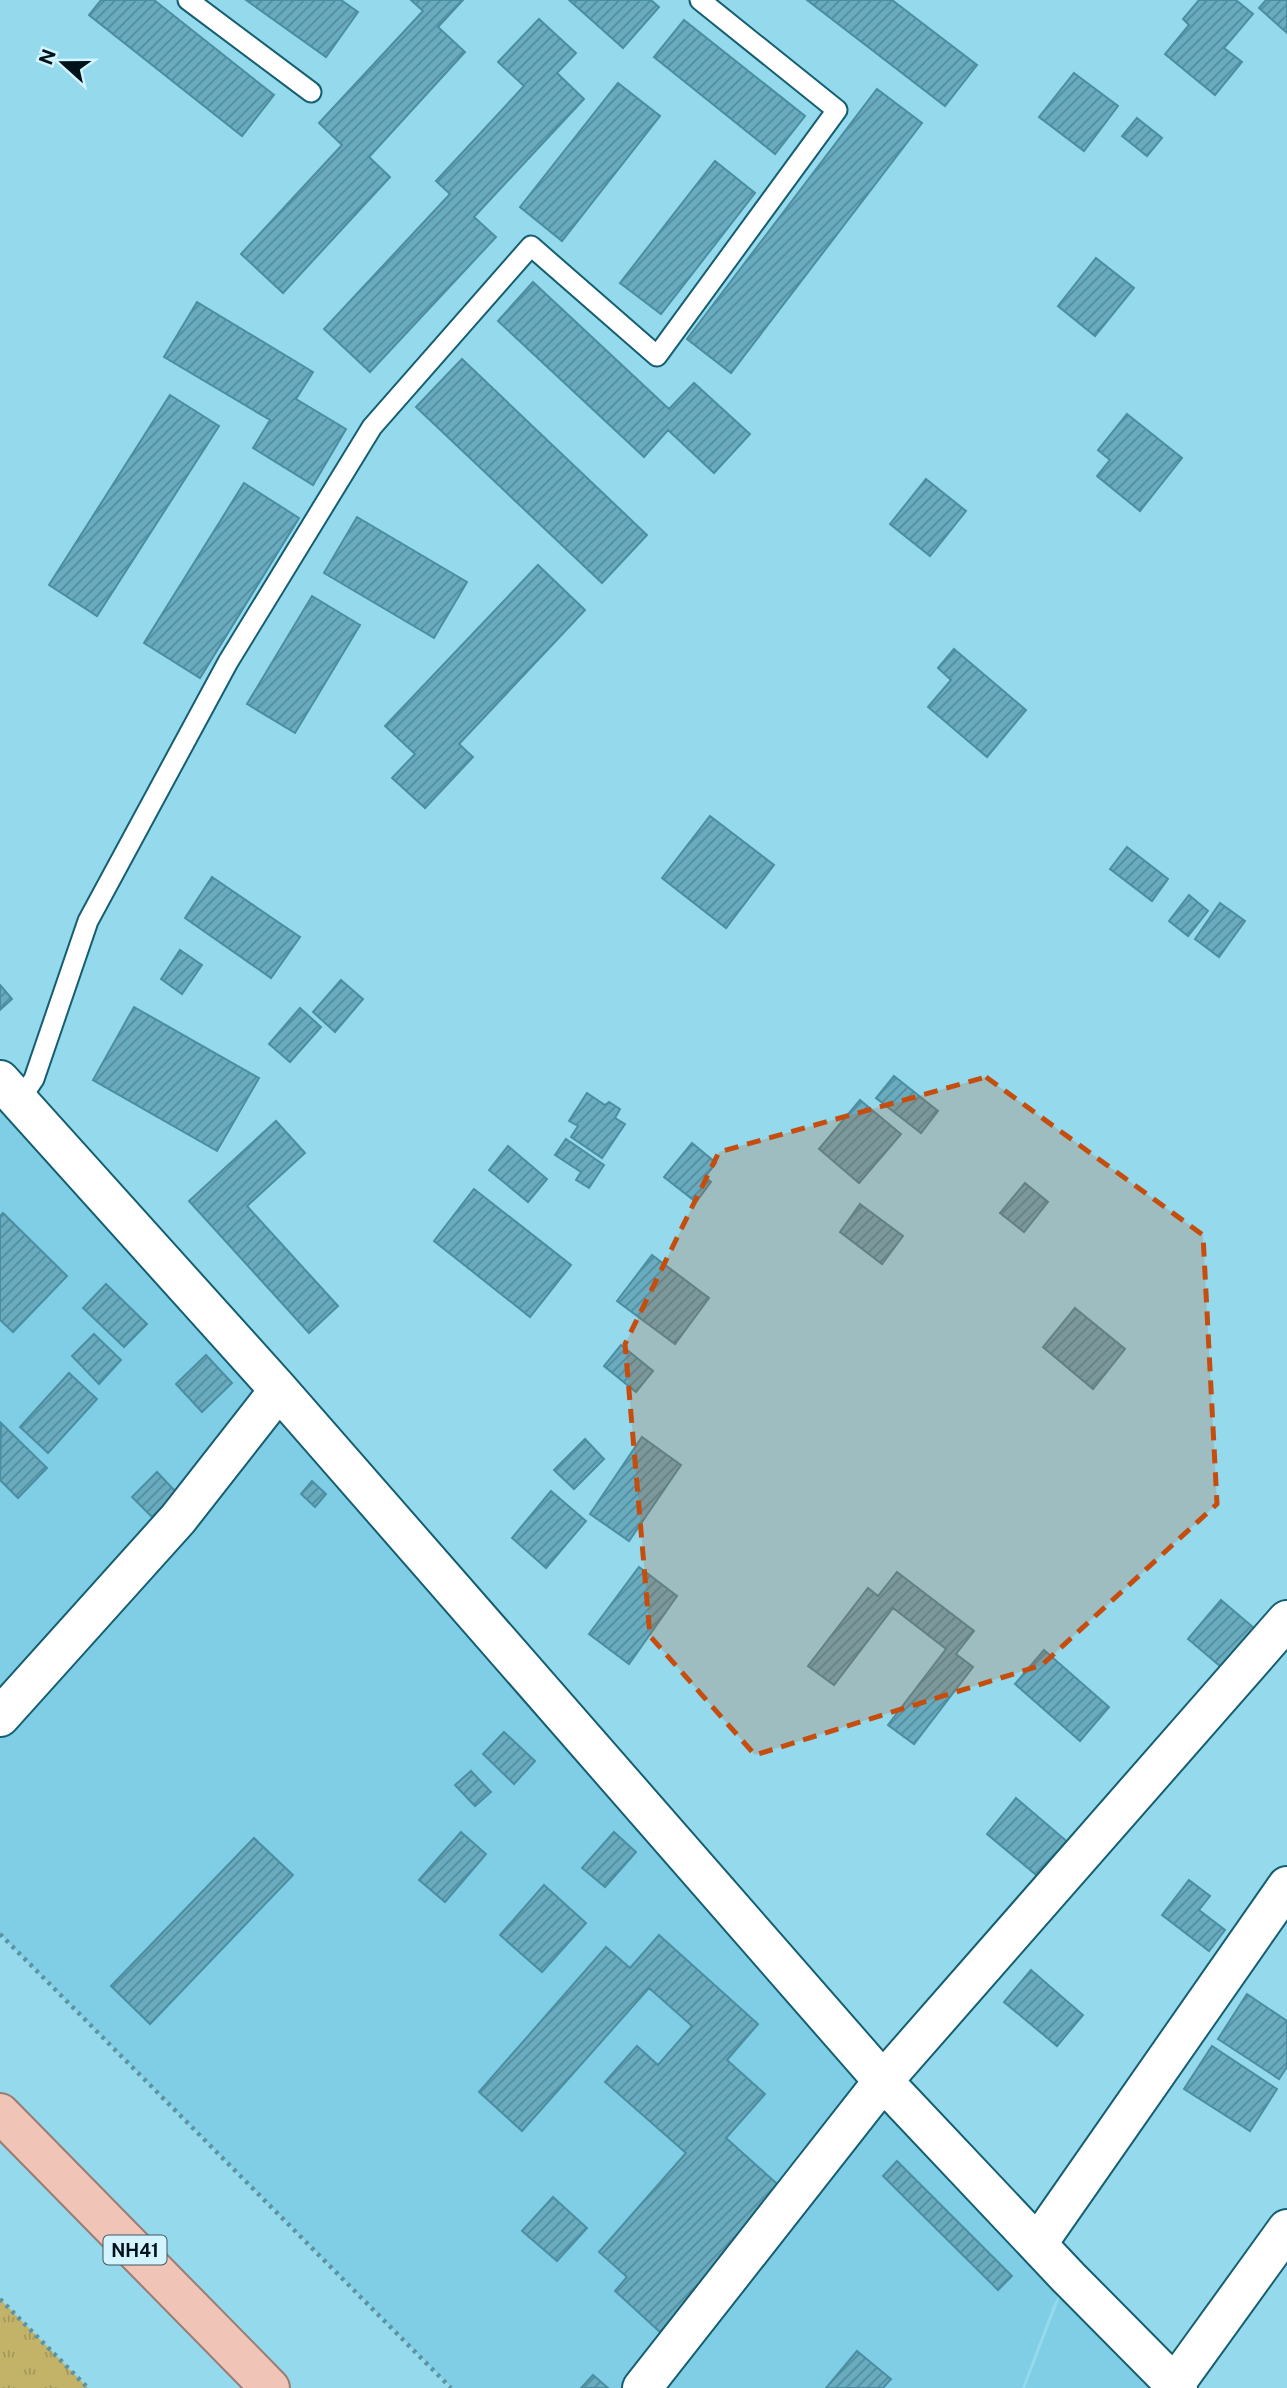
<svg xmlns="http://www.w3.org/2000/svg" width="1287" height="2388" viewBox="0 0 1287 2388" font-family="'Public Sans',sans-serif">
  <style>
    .built { fill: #7fcee5 }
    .grass { fill: url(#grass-tufts) }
    .building { fill: url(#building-hatch); stroke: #4b8ea1; stroke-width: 2 }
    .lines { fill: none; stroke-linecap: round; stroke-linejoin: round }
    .service-casing { stroke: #155f71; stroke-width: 23 }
    .minor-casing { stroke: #155f71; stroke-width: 42 }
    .trunk-casing { stroke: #9a7c74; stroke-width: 42 }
    .path { stroke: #5f92a1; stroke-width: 4.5; stroke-dasharray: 3.5 5; stroke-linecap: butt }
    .service { stroke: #fff; stroke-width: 19 }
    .minor { stroke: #fff; stroke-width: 38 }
    .trunk { stroke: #f0c4b6; stroke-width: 38 }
    .marked { fill: #c54e0e; fill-opacity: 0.2; stroke: #c54e0e; stroke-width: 5; stroke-dasharray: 14 9; stroke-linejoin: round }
    .labels { text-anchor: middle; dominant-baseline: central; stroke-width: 7; stroke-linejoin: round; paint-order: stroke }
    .shield { fill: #d3f4fe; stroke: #3f565e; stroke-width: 2 }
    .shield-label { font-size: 18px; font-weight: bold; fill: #00131a }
  </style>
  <defs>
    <pattern id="grass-tufts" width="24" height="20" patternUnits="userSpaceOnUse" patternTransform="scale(1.75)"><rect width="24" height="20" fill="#c2b368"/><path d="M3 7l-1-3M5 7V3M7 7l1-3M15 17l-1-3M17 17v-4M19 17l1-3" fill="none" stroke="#a5995a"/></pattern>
    <pattern id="building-hatch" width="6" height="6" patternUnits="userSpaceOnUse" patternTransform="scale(1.75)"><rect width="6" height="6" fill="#69acc0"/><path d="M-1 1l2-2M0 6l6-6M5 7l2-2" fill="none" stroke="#548b9b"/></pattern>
  </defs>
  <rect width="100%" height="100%" fill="#95d9ed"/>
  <path class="built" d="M 0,1080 L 1178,2388 L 1025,2388 L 1065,2284 L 1053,2306 L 1022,2388 L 452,2388 L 0,1934 Z"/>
  <path class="grass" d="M 0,2299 L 88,2388 L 0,2388 Z"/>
  <path class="building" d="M 101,0 L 154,0 L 274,95 L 242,136 L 89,15 Z
    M 246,0 L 341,0 L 358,12 L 326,57 Z
    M 411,0 L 463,0 L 438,27 L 465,52 L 369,157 L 390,177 L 283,293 L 241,254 L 342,145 L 319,123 L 423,11 Z
    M 569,0 L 651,0 L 659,7 L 623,48 Z
    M 807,0 L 892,0 L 977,65 L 945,106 Z
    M 1199,0 L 1236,0 L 1253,14 L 1224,48 L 1242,62 L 1215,95 L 1165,54 L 1189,25 L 1183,19 Z
    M 1266,0 L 1287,0 L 1287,33 L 1259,8 Z
    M 539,19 L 576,53 L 557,73 L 584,99 L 474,217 L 496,237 L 370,372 L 324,329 L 450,194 L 436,181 L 524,86 L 498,62 Z
    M 684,20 L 805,116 L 775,154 L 654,57 Z
    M 1074,73 L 1118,106 L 1084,151 L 1039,117 Z
    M 618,83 L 660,116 L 562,241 L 520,207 Z
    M 877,89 L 922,123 L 731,373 L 687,339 Z
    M 1137,118 L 1162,138 L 1147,156 L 1122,136 Z
    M 715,161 L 755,193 L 661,314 L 620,283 Z
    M 1096,258 L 1134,288 L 1095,336 L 1058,306 Z
    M 533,282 L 669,409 L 694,383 L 750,434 L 714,473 L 668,430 L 644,457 L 498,321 Z
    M 197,302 L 313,372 L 296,399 L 346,429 L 313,485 L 253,448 L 270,420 L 164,357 Z
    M 462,359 L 647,535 L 602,583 L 416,407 Z
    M 170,395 L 219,426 L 97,616 L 49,585 Z
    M 1127,414 L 1182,458 L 1140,511 L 1097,476 L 1110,460 L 1098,450 Z
    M 926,479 L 966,511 L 930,556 L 890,524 Z
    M 244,483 L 299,518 L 200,678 L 144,643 Z
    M 357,517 L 467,582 L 434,638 L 324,573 Z
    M 538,565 L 585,610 L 459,744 L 473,757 L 425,808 L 392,778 L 415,754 L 385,726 Z
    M 312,596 L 360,625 L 295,733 L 247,704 Z
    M 954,649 L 1026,710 L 987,757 L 928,707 L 951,680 L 938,668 Z
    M 710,816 L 774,865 L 726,928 L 662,878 Z
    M 1127,847 L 1168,879 L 1152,901 L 1110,869 Z
    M 212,877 L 300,937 L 271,978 L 185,918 Z
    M 1189,895 L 1208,911 L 1188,936 L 1169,921 Z
    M 1220,903 L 1245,921 L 1219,957 L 1195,939 Z
    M 180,950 L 202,965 L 182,994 L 161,979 Z
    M 341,980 L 363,999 L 335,1032 L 313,1012 Z
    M 0,985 L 12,999 L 0,1010 Z
    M 134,1007 L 259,1078 L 217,1151 L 93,1080 Z
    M 300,1008 L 321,1027 L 290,1062 L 269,1044 Z
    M 894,1076 L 938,1111 L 921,1133 L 876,1098 Z
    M 587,1093 L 605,1105 L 609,1102 L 620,1109 L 615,1118 L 625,1124 L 602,1158 L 571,1137 L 578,1126 L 569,1121 Z
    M 860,1100 L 901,1134 L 859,1183 L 819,1149 Z
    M 276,1121 L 305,1153 L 247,1206 L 338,1306 L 309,1333 L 189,1201 Z
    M 566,1139 L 604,1165 L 589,1188 L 576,1180 L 581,1172 L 555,1155 Z
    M 692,1143 L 716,1163 L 705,1177 L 711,1182 L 696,1202 L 664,1177 Z
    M 508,1146 L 547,1179 L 528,1202 L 489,1170 Z
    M 1025,1183 L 1048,1202 L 1024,1232 L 1000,1213 Z
    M 474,1189 L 571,1265 L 530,1317 L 434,1241 Z
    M 860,1204 L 903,1236 L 882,1264 L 840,1232 Z
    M 3,1213 L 67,1276 L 13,1332 L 0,1320 L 0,1216 Z
    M 652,1255 L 709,1298 L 675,1344 L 617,1301 Z
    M 106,1284 L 147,1324 L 124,1347 L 83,1308 Z
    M 1075,1308 L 1125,1349 L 1093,1389 L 1043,1347 Z
    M 94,1334 L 121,1360 L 99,1384 L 72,1356 Z
    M 621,1345 L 653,1371 L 636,1392 L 604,1366 Z
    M 206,1355 L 232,1383 L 202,1412 L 176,1384 Z
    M 69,1373 L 97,1399 L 48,1453 L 20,1427 Z
    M 1,1423 L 47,1468 L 18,1498 L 0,1480 Z
    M 642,1437 L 681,1465 L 629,1541 L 590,1514 Z
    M 585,1439 L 604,1459 L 574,1489 L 554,1470 Z
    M 157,1472 L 176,1492 L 152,1517 L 132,1497 Z
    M 312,1481 L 326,1494 L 315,1507 L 301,1494 Z
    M 551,1491 L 586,1521 L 546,1568 L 512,1538 Z
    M 639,1567 L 677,1596 L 629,1664 L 589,1634 Z
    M 897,1572 L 974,1631 L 956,1654 L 973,1667 L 914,1744 L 888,1725 L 946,1649 L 893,1608 L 834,1685 L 808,1666 L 868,1588 L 878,1596 Z
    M 1221,1600 L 1260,1633 L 1227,1672 L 1188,1639 Z
    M 1044,1650 L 1109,1707 L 1080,1741 L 1015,1684 Z
    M 504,1732 L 535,1761 L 514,1784 L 483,1754 Z
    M 471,1771 L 491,1792 L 475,1806 L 455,1785 Z
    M 1016,1798 L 1070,1844 L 1041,1879 L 987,1834 Z
    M 461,1832 L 486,1854 L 445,1902 L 419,1880 Z
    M 614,1832 L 636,1852 L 605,1887 L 582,1868 Z
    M 254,1838 L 293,1875 L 150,2024 L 111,1986 Z
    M 1189,1880 L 1210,1896 L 1199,1910 L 1225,1930 L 1209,1951 L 1162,1915 Z
    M 544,1885 L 586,1923 L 542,1972 L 500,1935 Z
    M 659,1935 L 758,2024 L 727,2060 L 765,2094 L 726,2138 L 785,2191 L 660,2332 L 615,2291 L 627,2277 L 599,2252 L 686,2153 L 605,2082 L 637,2046 L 658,2065 L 692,2026 L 649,1988 L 522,2131 L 479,2092 L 606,1947 L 630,1968 Z
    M 1031,1970 L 1083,2015 L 1057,2046 L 1004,2002 Z
    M 1247,1994 L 1287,2021 L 1287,2067 L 1279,2079 L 1218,2039 Z
    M 1212,2046 L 1277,2089 L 1250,2131 L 1184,2089 Z
    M 897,2161 L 1012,2276 L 998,2290 L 883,2176 Z
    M 553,2197 L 587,2228 L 557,2261 L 522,2231 Z
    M 857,2351 L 891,2379 L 883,2388 L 826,2388 Z
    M 593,2375 L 608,2388 L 581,2388 Z"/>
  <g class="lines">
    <defs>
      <path id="service" d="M 188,0 L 311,92
        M 19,1101 L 34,1079 L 88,921 L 228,662 L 372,427 L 531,246 L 657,356 L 837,110 L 700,0"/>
      <path id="minor" d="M 0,1080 L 279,1390 L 178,1519 L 0,1717
        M 279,1390 L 883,2081 L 1068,2277 L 1178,2388
        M 1038,2243 L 1287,1886
        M 1175,2384 L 1287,2229
        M 642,2388 L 883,2081 L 1287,1620"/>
      <path id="trunk" d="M 0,2113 L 270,2388"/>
    </defs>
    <use href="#service" class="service-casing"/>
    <use href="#minor" class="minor-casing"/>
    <use href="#trunk" class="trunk-casing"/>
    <path class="path" d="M 0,1934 L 451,2388
      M 0,2299 L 88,2388"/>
    <use href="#service" class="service"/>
    <use href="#minor" class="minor"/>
    <use href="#trunk" class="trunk"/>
  </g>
  <path class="marked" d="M 986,1077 L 1203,1235 L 1217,1504 L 1042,1665 L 755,1755 L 650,1636 L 625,1344 L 719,1152 Z"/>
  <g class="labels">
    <rect class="shield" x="103.5" y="2235.5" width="63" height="29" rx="5"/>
    <g class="shield-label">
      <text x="135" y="2250">NH41</text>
    </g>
  </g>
  <g transform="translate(63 63) rotate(291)" stroke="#d3f4fe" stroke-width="5" paint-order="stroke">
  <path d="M0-5L12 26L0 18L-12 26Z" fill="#00131a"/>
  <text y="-10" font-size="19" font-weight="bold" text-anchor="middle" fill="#00131a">N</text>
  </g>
</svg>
